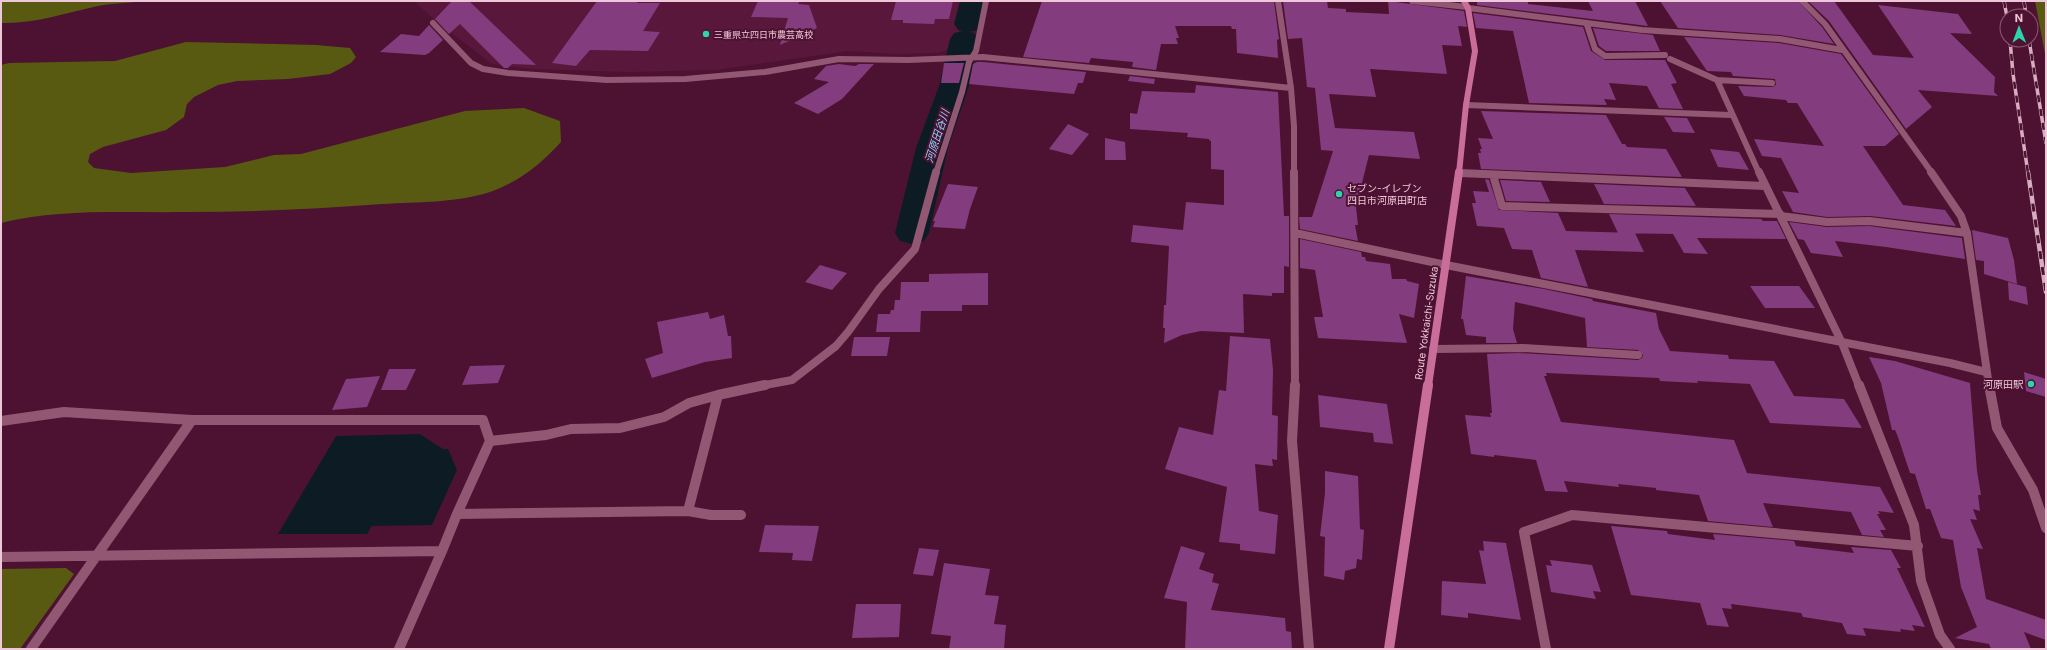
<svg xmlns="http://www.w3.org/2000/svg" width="2047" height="650" viewBox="0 0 2047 650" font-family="Inter,'Noto Sans JP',sans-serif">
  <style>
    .built { fill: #5a173c }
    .green { fill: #585a12 }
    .water { fill: #0d1c24 }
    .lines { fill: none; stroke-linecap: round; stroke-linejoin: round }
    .river { fill: #0d1c24; fill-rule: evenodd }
    .building { fill: #833c7d }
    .minor-far2 { stroke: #915773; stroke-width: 6 }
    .minor-far1 { stroke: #915773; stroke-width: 8 }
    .minor { stroke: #915773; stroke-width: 10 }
    .secondary-far2 { stroke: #c96d9a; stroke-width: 6 }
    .secondary-far1 { stroke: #c96d9a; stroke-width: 8 }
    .secondary { stroke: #c96d9a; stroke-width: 10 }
    .rail-far1-casing { stroke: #d7aec0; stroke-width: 3.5 }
    .rail-casing { stroke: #d7aec0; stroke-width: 4.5 }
    .rail-far1 { stroke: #4d1232; stroke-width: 2.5; stroke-dasharray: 7; stroke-linecap: butt }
    .rail { stroke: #4d1232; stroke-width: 3; stroke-dasharray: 8; stroke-linecap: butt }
    .poi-dot { fill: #2ed4aa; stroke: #4d1232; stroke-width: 1.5 }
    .labels { text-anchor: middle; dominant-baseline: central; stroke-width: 4; stroke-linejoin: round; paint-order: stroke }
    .far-poi-label { font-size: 9px; fill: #eec8d8; stroke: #4d1232; text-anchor: start }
    .poi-label { font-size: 10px; fill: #eec8d8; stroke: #4d1232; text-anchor: start }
    .street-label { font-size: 10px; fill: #eec8d8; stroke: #4d1232 }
    .water-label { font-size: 11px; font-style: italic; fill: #83d3f9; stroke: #4d1232 }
  </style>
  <rect width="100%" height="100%" fill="#4d1232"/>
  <path class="built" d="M 414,1 L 967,1 L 955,48 L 937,53 L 897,54 L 848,51 L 715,70 L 628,72 L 532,69 L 492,64 L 436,21 Z"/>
  <path class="green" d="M 1,1 L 144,1 C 129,3 113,3 98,6 C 65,13 35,24 1,23 Z
    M 2035,1 L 2046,1 L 2046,59 Z
    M 186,42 L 316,45 L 350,48 L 356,57 L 351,63 L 330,74 L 288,79 L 237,81 L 218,85 L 194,97 L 187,104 L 184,117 L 166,130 L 103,147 L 90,154 L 88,162 L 94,168 L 131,173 L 225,167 L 274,155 L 301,154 L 465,111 L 524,108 L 560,121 L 561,142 C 540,165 520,181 490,192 C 456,203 417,202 382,204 C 316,209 251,212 185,212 C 124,213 60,208 1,223 L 1,65 L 9,63 L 115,61 Z
    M 66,568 L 74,574 L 20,649 L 1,649 L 1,569 Z"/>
  <path class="water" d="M 420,434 L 443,449 L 448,449 L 457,470 L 432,525 L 372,526 L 367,534 L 278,534 L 336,436 Z"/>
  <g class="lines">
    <path class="river" d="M 960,1 L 986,1 L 982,24 L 978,30 L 969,32 L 974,33 L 978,39 L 969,86 L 948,148 L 929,233 L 924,241 L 912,244 L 900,241 L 895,233 L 916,148 L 939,86 L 950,39 L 954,33 L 963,31 L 958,30 L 954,24 Z"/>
  </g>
  <path class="building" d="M 452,1 L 469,1 L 536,65 L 512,64 L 508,68 L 504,68 L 460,24 L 449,34 L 435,19 Z
    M 597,1 L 638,1 L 637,3 L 660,3 L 643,31 L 660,32 L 648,51 L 590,50 L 576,66 L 552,63 Z
    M 758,1 L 799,2 L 798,4 L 809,5 L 817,28 L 780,45 L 788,18 L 751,17 Z
    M 896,1 L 953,1 L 949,19 L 935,19 L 934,24 L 903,23 L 903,20 L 891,20 Z
    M 1042,1 L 1274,1 L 1279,39 L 1277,40 L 1278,58 L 1237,53 L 1236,29 L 1232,29 L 1231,26 L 1175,26 L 1179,38 L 1176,38 L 1178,44 L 1161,44 L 1156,70 L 1132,67 L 1133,62 L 1091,58 L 1089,63 L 1023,57 Z
    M 1283,1 L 1327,1 L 1328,8 L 1346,9 L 1346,12 L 1389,14 L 1388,1 L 1464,11 L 1467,27 L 1458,26 L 1462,46 L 1442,45 L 1447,74 L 1370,69 L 1376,97 L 1329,94 L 1335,128 L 1414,132 L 1420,159 L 1369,155 L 1356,207 L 1358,225 L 1355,225 L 1358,241 L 1300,229 L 1299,217 L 1312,217 L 1333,151 L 1321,150 L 1315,88 L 1307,87 L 1302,38 L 1288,39 Z
    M 1477,1 L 1528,1 L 1528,4 L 1593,11 L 1588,1 L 1635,1 L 1648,26 L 1477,5 Z
    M 1660,1 L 1798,1 L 1822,27 L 1834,44 L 1780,35 L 1678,28 Z
    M 1808,1 L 1834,1 L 1873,55 L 1914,58 L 1878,5 L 1958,14 L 1972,34 L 1950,33 L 1995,77 L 1994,92 L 1998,96 L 1918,90 L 1932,107 L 1906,129 L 1829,21 Z
    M 1473,13 L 1583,27 L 1591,51 L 1605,60 L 1665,60 L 1677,83 L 1671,84 L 1683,109 L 1659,108 L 1647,86 L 1609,83 L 1616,100 L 1604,99 L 1607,105 L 1529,103 L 1513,31 L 1476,28 Z
    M 429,25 L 443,40 L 429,53 L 425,55 L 380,52 L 401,34 L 419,36 Z
    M 1593,28 L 1653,35 L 1660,51 L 1606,51 L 1599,46 Z
    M 1684,37 L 1779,43 L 1841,54 L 1899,134 L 1885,146 L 1863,146 L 1903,205 L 1945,210 L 1956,226 L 1870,216 L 1827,217 L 1793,212 L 1782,191 L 1799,193 L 1781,158 L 1762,156 L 1754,139 L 1824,146 L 1797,103 L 1788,103 L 1786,100 L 1744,96 L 1738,86 L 1772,87 L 1776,85 L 1775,79 L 1733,76 L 1731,72 L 1707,71 Z
    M 977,62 L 983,62 L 1086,72 L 1083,83 L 1078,83 L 1074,94 L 969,84 L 973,64 Z
    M 944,63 L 964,63 L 959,83 L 941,83 Z
    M 839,64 L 855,66 L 859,64 L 874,64 L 842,99 L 818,114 L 794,103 L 829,82 L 814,79 L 826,66 Z
    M 1130,76 L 1155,79 L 1154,84 L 1128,81 Z
    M 1196,85 L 1278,92 L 1284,216 L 1289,216 L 1289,267 L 1284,266 L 1284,293 L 1272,293 L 1272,296 L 1243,294 L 1244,333 L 1201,331 L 1182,335 L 1164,343 L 1165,328 L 1163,328 L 1164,305 L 1166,305 L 1169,246 L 1131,242 L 1133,225 L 1183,230 L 1186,202 L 1224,205 L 1224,170 L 1211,169 L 1211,141 L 1209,140 L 1209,139 L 1187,137 L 1188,133 L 1130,129 L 1130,113 L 1137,114 L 1142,91 L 1195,93 Z
    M 1481,111 L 1606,115 L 1622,144 L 1625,144 L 1627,147 L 1666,149 L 1682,177 L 1481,169 L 1478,153 L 1481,153 L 1480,149 L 1482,149 L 1478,138 L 1493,139 Z
    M 1664,117 L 1687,118 L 1695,133 L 1673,132 Z
    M 1068,124 L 1089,134 L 1072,155 L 1049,149 Z
    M 1105,138 L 1125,142 L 1126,160 L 1105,160 Z
    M 1710,149 L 1739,152 L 1749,170 L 1718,167 Z
    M 1485,179 L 1489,180 L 1499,210 L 1558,213 L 1566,231 L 1635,233 L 1644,252 L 1575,250 L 1588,287 L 1541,278 L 1532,250 L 1512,249 L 1504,228 L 1477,226 L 1472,203 L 1476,203 L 1473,191 L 1489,192 Z
    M 1500,180 L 1541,182 L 1550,202 L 1506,201 Z
    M 948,184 L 978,187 L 970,209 L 965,229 L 933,227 L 935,221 L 933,221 Z
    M 1594,184 L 1685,188 L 1696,206 L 1604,204 Z
    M 1609,214 L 1761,219 L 1763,221 L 1777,221 L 1786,239 L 1697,238 L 1708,254 L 1684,253 L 1673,234 L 1618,233 Z
    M 1789,222 L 1827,227 L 1869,226 L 1962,238 L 1965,259 L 1886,247 L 1835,241 L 1843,257 L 1811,253 L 1804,240 L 1798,239 Z
    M 1972,230 L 2008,238 L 2014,260 L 2017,284 L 1984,274 L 1984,261 L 1976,260 Z
    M 1300,239 L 1361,252 L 1362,257 L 1365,257 L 1366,261 L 1390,264 L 1392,279 L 1406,279 L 1407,281 L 1419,284 L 1414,318 L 1399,314 L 1407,343 L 1318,338 L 1314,317 L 1323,317 L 1315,270 L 1300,268 Z
    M 820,265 L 847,273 L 832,290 L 805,282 Z
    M 988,273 L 988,305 L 962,305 L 962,311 L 921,311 L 920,332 L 876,332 L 878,314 L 890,314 L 891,310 L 894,310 L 895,300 L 900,300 L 901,282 L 929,282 L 929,274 Z
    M 1466,276 L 1544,289 L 1592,299 L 1593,301 L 1656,313 L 1659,329 L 1670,351 L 1728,355 L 1729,359 L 1774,361 L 1794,396 L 1844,399 L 1862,428 L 1770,423 L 1750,384 L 1697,381 L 1698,383 L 1660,381 L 1659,378 L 1546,373 L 1547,376 L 1544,376 L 1561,422 L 1734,440 L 1747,473 L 1880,487 L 1894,513 L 1878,511 L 1880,514 L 1877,514 L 1886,530 L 1880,530 L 1884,537 L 1862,535 L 1851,512 L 1763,503 L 1773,527 L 1708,521 L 1699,495 L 1656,490 L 1656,488 L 1618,484 L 1619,487 L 1564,481 L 1568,492 L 1545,491 L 1536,460 L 1494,455 L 1494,457 L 1471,454 L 1465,415 L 1491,417 L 1490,413 L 1492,413 L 1487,354 L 1519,353 L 1638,360 L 1642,358 L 1643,355 L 1638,350 L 1587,347 L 1585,318 L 1515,302 L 1513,329 L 1517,343 L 1486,343 L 1486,337 L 1466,335 L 1463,319 L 1461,319 Z
    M 2008,282 L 2026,287 L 2028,305 L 2009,300 Z
    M 1750,286 L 1799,286 L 1815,308 L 1765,308 Z
    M 708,312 L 710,319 L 724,315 L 728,336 L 731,336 L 732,358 L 705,362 L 652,378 L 645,359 L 663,353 L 657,322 Z
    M 1230,336 L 1270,339 L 1273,370 L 1272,415 L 1278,416 L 1277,460 L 1272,459 L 1273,466 L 1255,464 L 1259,511 L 1278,515 L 1275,554 L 1240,550 L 1240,544 L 1219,542 L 1227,487 L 1165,469 L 1179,427 L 1213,435 L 1219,390 L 1226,391 Z
    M 854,337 L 890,337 L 887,356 L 851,356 Z
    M 1869,357 L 1895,361 L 1970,383 L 1977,471 L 1981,495 L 1978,495 L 1980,511 L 1973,509 L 1977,520 L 1970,519 L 1983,549 L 1977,548 L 1986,599 L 2046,620 L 2046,640 L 2024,632 L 2031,649 L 1991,649 L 1989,644 L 1955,638 L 1977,627 L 1961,587 L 1953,540 L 1941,538 L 1930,509 L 1926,509 L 1915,474 L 1910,473 L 1898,437 L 1895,430 L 1892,430 L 1881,383 Z
    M 505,365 L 498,383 L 462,385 L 470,366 Z
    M 389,369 L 416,369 L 406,390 L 381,390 Z
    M 2024,372 L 2046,379 L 2046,397 L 2026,391 Z
    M 380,376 L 367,407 L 332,410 L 346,379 Z
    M 1318,395 L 1387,404 L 1393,444 L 1374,442 L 1373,433 L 1320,427 Z
    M 1325,471 L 1358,476 L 1360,529 L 1364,530 L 1362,560 L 1357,559 L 1356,568 L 1345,571 L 1344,580 L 1324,576 L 1325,537 L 1320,536 L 1325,493 Z
    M 765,525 L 819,526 L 812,561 L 792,560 L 793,553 L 759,552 Z
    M 1611,526 L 1667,531 L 1668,534 L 1715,540 L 1713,534 L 1794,541 L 1796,546 L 1854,553 L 1851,547 L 1891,550 L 1901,568 L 1897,568 L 1925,627 L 1912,625 L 1915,631 L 1900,629 L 1901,632 L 1863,628 L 1866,636 L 1847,634 L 1842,623 L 1803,617 L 1801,613 L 1731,604 L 1732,609 L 1722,608 L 1729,627 L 1707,625 L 1700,603 L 1631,595 Z
    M 1483,541 L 1506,543 L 1521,620 L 1468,613 L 1468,618 L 1441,615 L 1442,581 L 1486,584 L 1479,550 L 1484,551 Z
    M 1181,546 L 1205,553 L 1199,569 L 1214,574 L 1212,582 L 1219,584 L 1211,610 L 1285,618 L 1286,631 L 1291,632 L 1292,649 L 1185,649 L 1187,602 L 1164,598 Z
    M 919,548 L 939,550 L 933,576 L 913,574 Z
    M 1550,560 L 1592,565 L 1601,592 L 1593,591 L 1596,599 L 1551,592 L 1546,565 L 1552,566 Z
    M 944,563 L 990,569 L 985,595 L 999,596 L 994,624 L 1006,625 L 1004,649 L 949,649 L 951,636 L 931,634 Z
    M 856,604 L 901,604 L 899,637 L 852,638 Z"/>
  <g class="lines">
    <path class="minor-far2" d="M 1278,1 L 1291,88 L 1294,126 L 1294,173
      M 1412,1 L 1467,7
      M 1802,1 L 1825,24 L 1932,173
      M 1468,8 L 1642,30 L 1780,39 L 1842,50
      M 433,23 L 471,63 L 483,69 L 508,73 L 607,80 L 685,79 L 765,72 L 839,59 L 908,60 L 983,57 L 1291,88
      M 1587,25 L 1595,49 L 1605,56 L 1665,55
      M 1670,59 L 1717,80 L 1759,173
      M 1717,80 L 1772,83
      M 1466,105 L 1731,115
      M 936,173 L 962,92 L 969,62 L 976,51 L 986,1"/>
    <path class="minor-far1" d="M 1294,172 L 1295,386
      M 1759,172 L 1842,343 L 1859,386
      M 1931,172 L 1961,216 L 1967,233 L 1989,386
      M 1459,173 L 1765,186
      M 1493,175 L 1502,206 L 1780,214
      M 1781,216 L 1827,222 L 1869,221 L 1967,233
      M 1295,233 L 1446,265 L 1950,363 L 1986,372
      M 1433,349 L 1523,348 L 1638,355
      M 760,386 L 792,380 L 836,346 L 848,332 L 879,289 L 915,249 L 936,172"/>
    <path class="minor" d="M 1295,385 L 1292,441 L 1309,649
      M 1859,385 L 1914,525 L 1921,581 L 1940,635 L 1950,649
      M 1989,385 L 1997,428 L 2033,490 L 2046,528
      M 718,395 L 765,385
      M 1,421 L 64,412 L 192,420 L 483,420 L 490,441 L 457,514
      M 490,441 L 546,435 L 571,429 L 620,428 L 664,417 L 689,403 L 718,395 L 688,511
      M 442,551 L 457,514 L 688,511 L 711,515 L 741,515
      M 1,557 L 442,551 L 399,649
      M 31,649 L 192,420
      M 1546,649 L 1524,532 L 1572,515 L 1918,546"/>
    <path class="secondary-far2" d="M 1459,173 L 1466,105 L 1475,51 L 1468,8 L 1464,1"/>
    <path class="secondary-far1" d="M 1428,386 L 1459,172"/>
    <path class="secondary" d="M 1389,649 L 1428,385"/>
    <defs>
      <path id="rail-far1" d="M 2004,1 L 2007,17
        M 2024,1 L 2026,16
        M 2010,40 L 2013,74 L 2028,173
        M 2029,40 L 2046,143"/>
      <path id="rail" d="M 2028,172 L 2046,292"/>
    </defs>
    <use href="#rail-far1" class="rail-far1-casing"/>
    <use href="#rail" class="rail-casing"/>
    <use href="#rail-far1" class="rail-far1"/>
    <use href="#rail" class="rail"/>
  </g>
  <g class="poi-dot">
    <circle cx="706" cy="34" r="4"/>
    <circle cx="1339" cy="194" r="4"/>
    <circle cx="2031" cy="384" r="4"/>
  </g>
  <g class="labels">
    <g class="far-poi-label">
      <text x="714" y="34">三重県立四日市農芸高校</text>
    </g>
    <g class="poi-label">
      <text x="1347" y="188">セブン-イレブン<tspan x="1347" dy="12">四日市河原田町店</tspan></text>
      <text x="2023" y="384" text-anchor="end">河原田駅</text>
    </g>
    <g class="street-label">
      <text transform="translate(1426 323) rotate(-82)">Route Yokkaichi-Suzuka</text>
    </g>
    <g class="water-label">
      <text transform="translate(937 136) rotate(-72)">河原田谷川</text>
    </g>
  </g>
  <rect width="2047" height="650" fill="none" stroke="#eec8d8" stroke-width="4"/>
  <g transform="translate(2019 28) rotate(359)"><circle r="19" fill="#4d1232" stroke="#8d5b74"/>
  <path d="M0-3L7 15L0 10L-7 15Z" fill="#2ed4aa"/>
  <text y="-6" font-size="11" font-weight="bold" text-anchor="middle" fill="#eec8d8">N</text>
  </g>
</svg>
